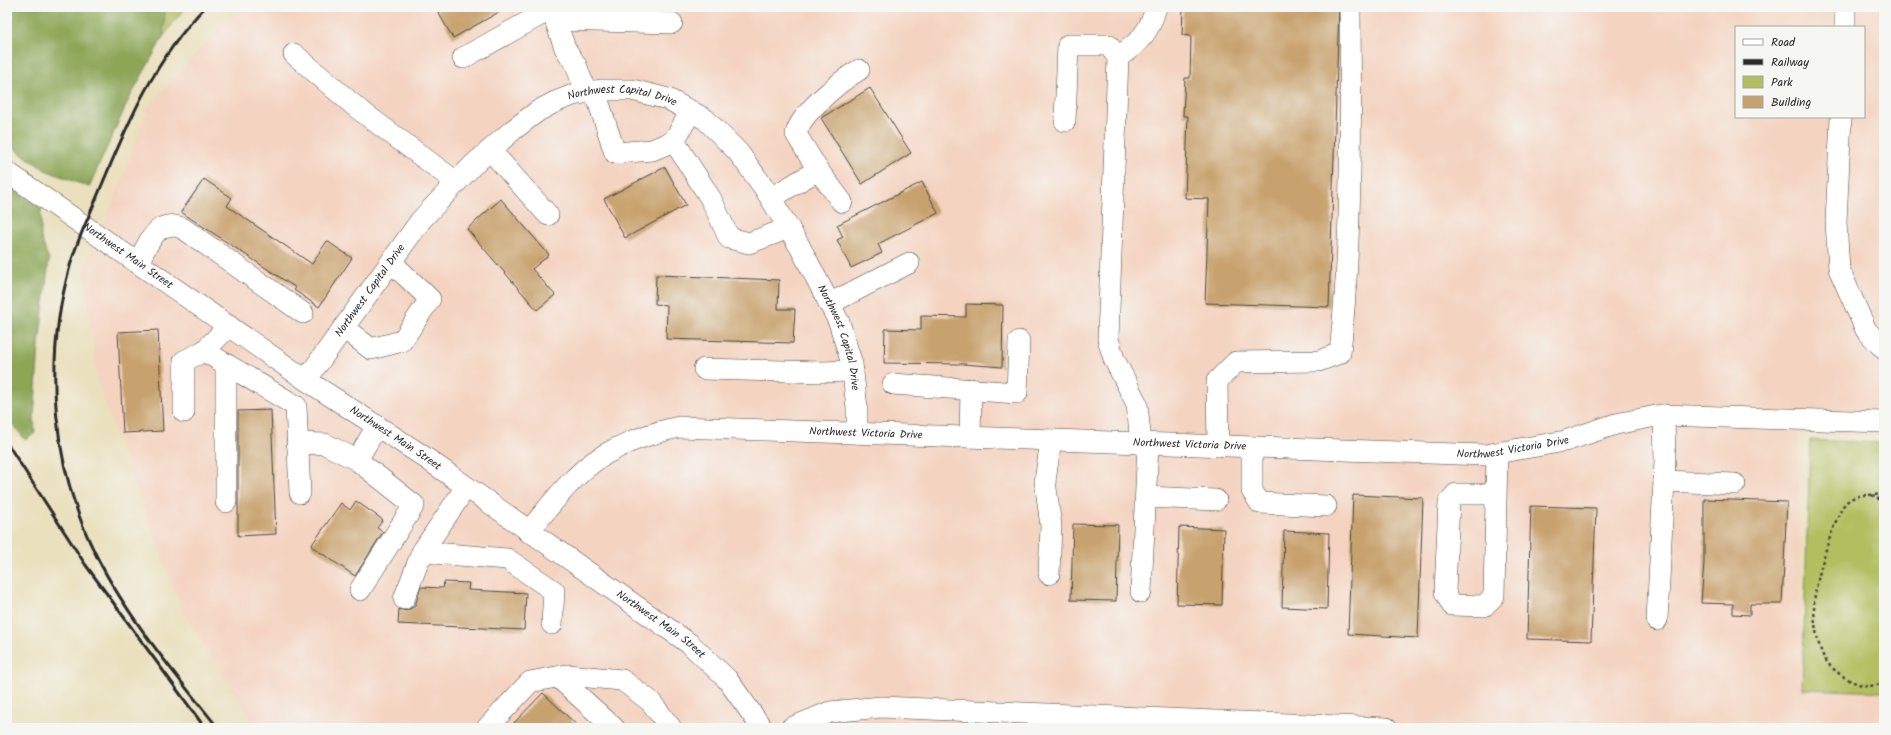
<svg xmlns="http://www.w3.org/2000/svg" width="1891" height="735" viewBox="0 0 1891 735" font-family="Kalam,sans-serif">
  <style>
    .built { fill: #f4d3c0; fill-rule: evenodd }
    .green { fill: #b1bf61; stroke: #6e7546 }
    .forest { fill: #8ca657; stroke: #5c6841 }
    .building { fill: #c8a26e }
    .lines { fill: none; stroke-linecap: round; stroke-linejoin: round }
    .minor-casing { stroke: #484641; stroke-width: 22 }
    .path { stroke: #484641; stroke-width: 2.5; stroke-dasharray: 3 3; stroke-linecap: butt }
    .minor { stroke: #fff; stroke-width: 21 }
    .rail { stroke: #2b2b2b; stroke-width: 3 }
    .labels { text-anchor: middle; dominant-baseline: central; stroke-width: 3; stroke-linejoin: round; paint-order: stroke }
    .street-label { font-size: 11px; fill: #2b2b2b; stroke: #f6f6f2 }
  </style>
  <rect width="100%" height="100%" fill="#f6f6f2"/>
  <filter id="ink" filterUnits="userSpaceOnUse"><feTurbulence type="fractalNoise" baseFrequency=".025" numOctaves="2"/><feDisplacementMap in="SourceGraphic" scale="8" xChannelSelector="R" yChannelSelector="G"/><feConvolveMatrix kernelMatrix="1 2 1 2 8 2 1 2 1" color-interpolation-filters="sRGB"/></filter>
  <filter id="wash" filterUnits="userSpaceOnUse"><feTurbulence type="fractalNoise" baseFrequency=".012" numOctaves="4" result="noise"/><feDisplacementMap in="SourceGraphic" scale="16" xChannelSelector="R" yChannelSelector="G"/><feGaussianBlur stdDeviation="0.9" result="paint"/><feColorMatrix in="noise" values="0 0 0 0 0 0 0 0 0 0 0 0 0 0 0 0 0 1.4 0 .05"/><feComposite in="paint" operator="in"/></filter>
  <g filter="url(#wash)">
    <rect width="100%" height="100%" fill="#eae0bd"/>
    <path class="built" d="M 238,7 L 1884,7 L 1884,435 L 1798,435 L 1802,689 L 1884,693 L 1884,728 L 257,728 L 182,611 L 98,384 L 84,270 L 120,185 L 148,107 ZM 1736,27 L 1864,27 L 1864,117 L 1736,117 Z"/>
    <path class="green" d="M 165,7 L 185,7 L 163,37 Z
      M 1810,440 L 1884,443 L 1884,692 L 1802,689 Z"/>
    <path class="forest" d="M 7,7 L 165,7 L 163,37 L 128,101 L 89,187 L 45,170 L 7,144 Z
      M 7,185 L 41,208 L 41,238 L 49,260 L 39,345 L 34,419 L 35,433 L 25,440 L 7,417 Z"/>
    <g id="blocks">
      <path class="building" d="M 435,7 L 508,7 L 453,38 Z
        M 1183,7 L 1339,7 L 1329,307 L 1205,303 L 1209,199 L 1185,198 L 1188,116 L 1183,116 L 1185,78 L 1190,78 L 1191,36 L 1182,35 Z
        M 870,88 L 911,153 L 862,184 L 821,118 Z
        M 665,167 L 686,205 L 625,238 L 604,199 Z
        M 204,179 L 232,198 L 227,206 L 312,264 L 327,241 L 352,258 L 319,307 L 294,290 L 296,288 L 181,212 Z
        M 922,182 L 938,213 L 878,244 L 882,253 L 851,268 L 837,240 L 843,237 L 837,225 Z
        M 501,199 L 549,255 L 532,269 L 555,295 L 537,310 L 467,229 Z
        M 656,275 L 779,280 L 778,309 L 795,309 L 793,343 L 666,339 L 667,305 L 655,304 Z
        M 966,304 L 1003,305 L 1002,367 L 963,364 L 884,363 L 885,329 L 921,330 L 921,316 L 966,317 Z
        M 158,330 L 163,431 L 123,433 L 118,332 Z
        M 271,410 L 276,534 L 238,536 L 238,411 Z
        M 1353,495 L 1423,498 L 1418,638 L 1348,634 Z
        M 1704,499 L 1787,502 L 1782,604 L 1750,604 L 1750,615 L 1733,614 L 1733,604 L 1701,603 L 1704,562 Z
        M 356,501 L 383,520 L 377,528 L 383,532 L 355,576 L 311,546 L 341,503 L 350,510 Z
        M 1531,506 L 1596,508 L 1591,641 L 1527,639 Z
        M 1073,524 L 1118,525 L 1116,601 L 1071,600 Z
        M 1179,527 L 1224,529 L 1222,605 L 1177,604 Z
        M 1284,531 L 1329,533 L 1327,609 L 1282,607 Z
        M 444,582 L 469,583 L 468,590 L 526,593 L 524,630 L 398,624 L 399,609 L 406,611 L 415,606 L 421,587 L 443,588 Z
        M 543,693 L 580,728 L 509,728 Z"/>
    </g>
  </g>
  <g filter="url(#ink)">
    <use href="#blocks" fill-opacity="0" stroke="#484641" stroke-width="1"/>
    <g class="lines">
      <defs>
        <g id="minor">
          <path d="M 551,8 L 565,48 L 576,65 L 586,92"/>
          <path d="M 555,20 L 672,23"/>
          <path d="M 1845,27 L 1845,7"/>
          <path d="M 294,54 L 357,108 L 456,182"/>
          <path d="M 1118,57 C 1139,43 1150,32 1156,7"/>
          <path d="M 463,58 L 551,9"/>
          <path d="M 595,91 L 615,153 L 652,150 L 674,141 L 691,111"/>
          <path d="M 1841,117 L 1836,222 L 1839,269 L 1866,330 L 1884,349"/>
          <path d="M 1065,121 L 1068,45 L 1108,45 L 1118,57 L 1108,339 L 1114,359 L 1137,404 L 1141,444"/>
          <path d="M 674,141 L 711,199 L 729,238 L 749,243 L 789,228"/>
          <path d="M 490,150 L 548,215"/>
          <path d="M 818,170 L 842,202"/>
          <path id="s1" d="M 7,172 L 306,380 L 420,454 L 690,644 L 727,679 L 762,728"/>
          <path d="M 771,198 L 818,170 L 796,134 C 800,114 840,81 859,70"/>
          <path d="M 138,262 C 150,242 157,216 184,229 L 303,313"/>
          <path d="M 829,304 L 909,263"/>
          <path d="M 344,328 L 371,349 L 402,341 L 430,299 L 391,262"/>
          <path d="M 204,351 L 296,406 L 300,493"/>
          <path d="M 226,364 L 226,502"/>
          <path d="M 704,369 L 821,372 L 853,371"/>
          <path id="s2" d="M 306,380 L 421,220 L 472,166 L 513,130 L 538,111 L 555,102 L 573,95 L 601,90 L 632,90 L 668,99 L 705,119 L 738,152 L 765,189 L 800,247 L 839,322 L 852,364 L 857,408 L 857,433"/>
          <path d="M 893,384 L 1017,393 L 1019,341"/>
          <path d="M 184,412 L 184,361 L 204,351 L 229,326"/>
          <path d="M 970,437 L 971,389"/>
          <path d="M 297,443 L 325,444 L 357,460 L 377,426"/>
          <path d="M 1218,446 L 1217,381 L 1236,362 L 1319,361 L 1340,353 C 1352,239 1351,125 1350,10"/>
          <path d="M 1252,447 L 1252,491 L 1260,503 L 1326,506"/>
          <path d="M 357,460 L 414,505 L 360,590"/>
          <path d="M 1664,481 L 1735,484"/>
          <path d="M 466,487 L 422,552 L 507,559 L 554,591 L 552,624"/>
          <path d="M 1496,494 L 1456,494 L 1449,502 L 1445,592 L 1452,605 L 1484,606 L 1494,596 L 1497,453"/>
          <path d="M 1146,497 L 1216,500"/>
          <path id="s3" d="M 528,532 C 544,514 558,494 575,478 C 602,450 642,435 679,427 L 1485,455 L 1565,441 L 1616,424 L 1661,415 L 1884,422"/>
          <path d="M 1049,574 L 1051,526 L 1045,481 L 1051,440"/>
          <path d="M 1141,592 L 1148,444"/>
          <path d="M 404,599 L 422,552"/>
          <path d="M 1657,620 L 1665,461 L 1664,415"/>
          <path d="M 558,677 L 614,728"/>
          <path d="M 487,728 L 530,682 L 567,675 L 622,680 L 650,701 L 671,728"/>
          <path d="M 791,728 L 830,712 L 881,707 L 1387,728"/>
        </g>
      </defs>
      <use href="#minor" class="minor-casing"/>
      <path class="path" d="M 1884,494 L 1872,495 L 1884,502
        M 1872,495 C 1862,494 1850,497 1844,505 C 1832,523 1815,583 1814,604 C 1814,619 1816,639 1822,653 C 1826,664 1836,672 1846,678 C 1859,686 1870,688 1884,683"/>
      <use href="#minor" class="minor"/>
      <path class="rail" d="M 205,7 C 154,61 129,120 101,187 C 91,213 77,239 70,266 C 43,362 52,468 97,557 C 128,618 176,675 218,728
        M 7,443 L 85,564 L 205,728"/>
    </g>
  </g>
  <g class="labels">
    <g class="street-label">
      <text stroke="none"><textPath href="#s2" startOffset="446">Northwest Capital Drive</textPath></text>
      <text stroke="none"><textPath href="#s1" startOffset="147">Northwest Main Street</textPath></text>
      <text stroke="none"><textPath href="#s2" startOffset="110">Northwest Capital Drive</textPath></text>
      <text stroke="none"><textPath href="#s2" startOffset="794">Northwest Capital Drive</textPath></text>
      <text stroke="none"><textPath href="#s3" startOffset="376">Northwest Victoria Drive</textPath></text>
      <text stroke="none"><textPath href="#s1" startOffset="471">Northwest Main Street</textPath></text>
      <text stroke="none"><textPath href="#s3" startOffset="700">Northwest Victoria Drive</textPath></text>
      <text stroke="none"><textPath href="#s3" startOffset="1024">Northwest Victoria Drive</textPath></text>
      <text stroke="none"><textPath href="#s1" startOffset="795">Northwest Main Street</textPath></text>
    </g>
  </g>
  <rect width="1891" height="735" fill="none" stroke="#f6f6f2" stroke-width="24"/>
  <rect x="1735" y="26" width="130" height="92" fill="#f6f6f2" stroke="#a5a5a2"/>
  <rect x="1743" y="39" width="20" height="6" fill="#ffffff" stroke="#a5a5a2"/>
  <text x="1771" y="46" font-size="12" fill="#2b2b2b">Road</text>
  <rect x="1743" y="59" width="20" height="6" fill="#2b2b2b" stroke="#a5a5a2"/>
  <text x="1771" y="66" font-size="12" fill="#2b2b2b">Railway</text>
  <rect x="1743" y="76" width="20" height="12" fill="#b1bf61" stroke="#a5a5a2"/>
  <text x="1771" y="86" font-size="12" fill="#2b2b2b">Park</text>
  <rect x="1743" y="96" width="20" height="12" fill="#c8a26e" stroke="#a5a5a2"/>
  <text x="1771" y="106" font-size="12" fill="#2b2b2b">Building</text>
</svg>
